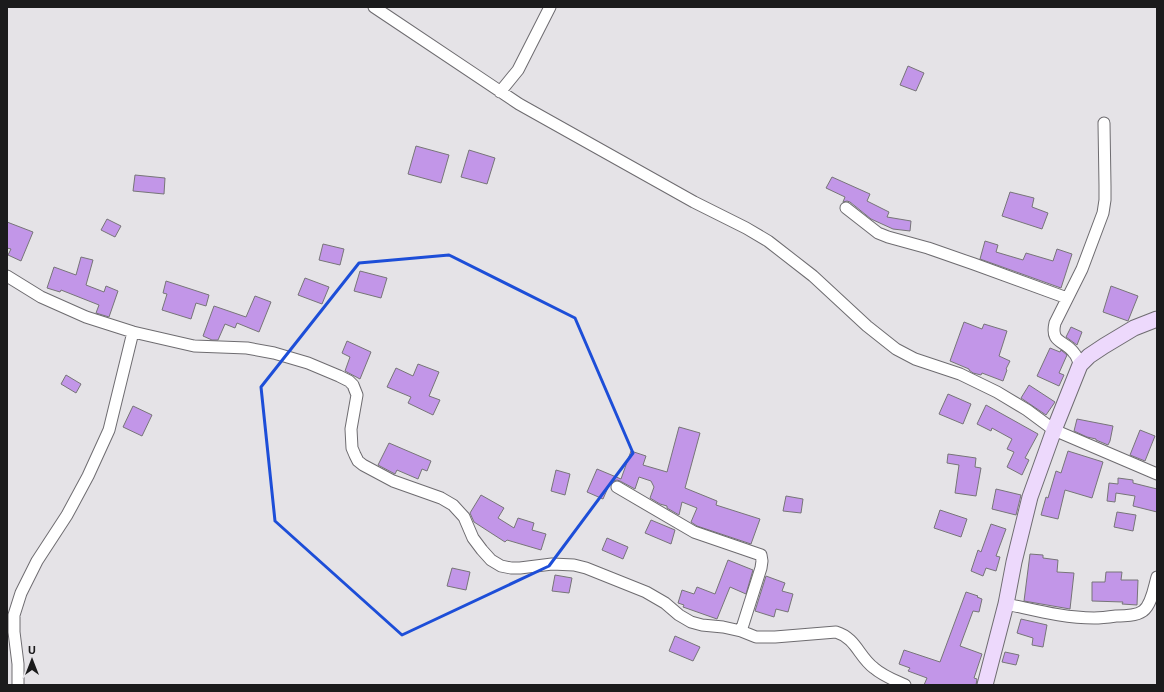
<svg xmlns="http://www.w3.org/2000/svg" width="1164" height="692" viewBox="0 0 1164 692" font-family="'Open Sans',sans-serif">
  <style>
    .building { fill: #c296e8; stroke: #777578 }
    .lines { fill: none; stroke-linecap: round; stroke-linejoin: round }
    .street-casing { stroke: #6e6c70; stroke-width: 13 }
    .secondary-casing { stroke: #6e6c70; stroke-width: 17 }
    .street { stroke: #fff; stroke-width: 11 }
    .secondary { stroke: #edd9fc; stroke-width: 15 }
    .marked { fill: none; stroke: #1d4ed8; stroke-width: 3; stroke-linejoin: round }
  </style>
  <rect width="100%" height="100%" fill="#e5e3e7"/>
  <path class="building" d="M 908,66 L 924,73 L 916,91 L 900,85 Z
    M 416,146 L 449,155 L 441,183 L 408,174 Z
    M 469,150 L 495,158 L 487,184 L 461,177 Z
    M 135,175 L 165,178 L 164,194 L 133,191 Z
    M 832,177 L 870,194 L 867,201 L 889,212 L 887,217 L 911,221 L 910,231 L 893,229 L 871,219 L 850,202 L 847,201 L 843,202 L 845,197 L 826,188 Z
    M 1010,192 L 1034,198 L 1032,207 L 1048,213 L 1042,229 L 1002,216 Z
    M 107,219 L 121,226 L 115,237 L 101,230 Z
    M 7,222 L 33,232 L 21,261 L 8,255 L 11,249 L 7,248 Z
    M 985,241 L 998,245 L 996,252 L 1023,260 L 1026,253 L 1053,261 L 1057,249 L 1072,254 L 1061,288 L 980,259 Z
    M 323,244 L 344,249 L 340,265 L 319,260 Z
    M 81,257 L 93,260 L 86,285 L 104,292 L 106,286 L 118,291 L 109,317 L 96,313 L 99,305 L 61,290 L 60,292 L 47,288 L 54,267 L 76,275 Z
    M 360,271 L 387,278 L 381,298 L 354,291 Z
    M 305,278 L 329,287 L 322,304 L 298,295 Z
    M 166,281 L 209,295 L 206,306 L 196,303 L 191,319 L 162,310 L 167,294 L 163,293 Z
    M 1111,286 L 1138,296 L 1128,321 L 1103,312 Z
    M 255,296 L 271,302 L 259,332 L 237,323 L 235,328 L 225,324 L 218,340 L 212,340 L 203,336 L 214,306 L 246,317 Z
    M 964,322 L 982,329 L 984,324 L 1007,331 L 999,356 L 1010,361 L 1006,369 L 1007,370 L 1003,381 L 982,373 L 981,375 L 973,373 L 969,370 L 969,369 L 950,361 Z
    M 1071,327 L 1082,332 L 1077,345 L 1066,337 Z
    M 347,341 L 371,352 L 360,379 L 345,371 L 350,357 L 342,353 Z
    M 1050,348 L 1060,352 L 1061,350 L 1067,355 L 1059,373 L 1064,375 L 1059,386 L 1037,376 Z
    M 418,364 L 439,372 L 429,396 L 440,400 L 433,415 L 408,403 L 411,397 L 387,387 L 396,368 L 413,376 Z
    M 66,375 L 81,384 L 76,393 L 61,384 Z
    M 1029,385 L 1055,402 L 1046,415 L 1021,398 Z
    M 948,394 L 971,404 L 963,424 L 939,414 Z
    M 986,405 L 1038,434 L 1025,458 L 1029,460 L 1022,475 L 1007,467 L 1014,452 L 1007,449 L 1012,439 L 992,428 L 991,431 L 977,424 Z
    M 133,406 L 152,415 L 142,436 L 123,427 Z
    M 1077,419 L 1113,426 L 1110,441 L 1108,445 L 1096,440 L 1096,439 L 1087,437 L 1074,431 Z
    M 679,427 L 700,433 L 685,488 L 717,501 L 716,505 L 760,519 L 751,544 L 697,526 L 691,522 L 697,508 L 682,502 L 679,515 L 667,508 L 667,506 L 660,504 L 650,498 L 654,487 L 651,481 L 639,477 L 635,489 L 620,481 L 617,480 L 613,481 L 610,483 L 603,499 L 587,492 L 597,469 L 621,479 L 631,451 L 646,456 L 643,465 L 667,472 Z
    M 1140,430 L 1155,436 L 1145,461 L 1130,455 Z
    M 389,443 L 431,461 L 427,471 L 422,469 L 418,479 L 397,470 L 395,474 L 378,465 Z
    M 1068,451 L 1103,462 L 1092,498 L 1065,490 L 1058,519 L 1041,515 L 1046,497 L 1048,498 L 1056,471 L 1061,473 Z
    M 948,454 L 976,458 L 975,467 L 981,468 L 976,496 L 955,493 L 959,465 L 947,463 Z
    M 556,470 L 570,474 L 565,495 L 551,491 Z
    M 1118,478 L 1133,480 L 1133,483 L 1157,489 L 1157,512 L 1133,506 L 1135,496 L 1116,493 L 1115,502 L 1107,501 L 1109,483 L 1118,484 Z
    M 996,489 L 1021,495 L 1016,515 L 992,509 Z
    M 481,495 L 504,508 L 498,518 L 514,528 L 518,518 L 534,523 L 532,530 L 546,534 L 541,550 L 507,540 L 505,542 L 474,522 L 470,513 Z
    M 786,496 L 803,499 L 801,513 L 783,511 Z
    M 940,510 L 967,519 L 961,537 L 934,528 Z
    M 1117,512 L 1136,515 L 1133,531 L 1114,527 Z
    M 651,520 L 675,530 L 671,544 L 645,533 Z
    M 991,524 L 1006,529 L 996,556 L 1000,557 L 996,571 L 986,568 L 983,576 L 971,571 L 978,550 L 981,552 Z
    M 607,538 L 628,547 L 623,559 L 602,550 Z
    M 1030,554 L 1043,555 L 1043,558 L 1058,560 L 1057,572 L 1074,573 L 1070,609 L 1024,601 Z
    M 728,560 L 753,570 L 746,594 L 730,587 L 717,619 L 683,607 L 684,605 L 678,603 L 682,590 L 694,594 L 697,587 L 715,594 Z
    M 452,568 L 470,572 L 466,590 L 447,586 Z
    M 1106,572 L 1122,572 L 1121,580 L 1138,580 L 1137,605 L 1122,604 L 1123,602 L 1092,601 L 1092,582 L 1105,582 Z
    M 555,575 L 572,578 L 569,593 L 552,591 Z
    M 766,576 L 785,583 L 782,591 L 793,594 L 788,612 L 776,609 L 774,617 L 755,611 Z
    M 966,592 L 978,596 L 977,597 L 982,599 L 979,612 L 973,611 L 960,646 L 982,654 L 974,678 L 977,679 L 976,685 L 924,685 L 927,678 L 908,671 L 910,668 L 899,664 L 904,650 L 940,662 Z
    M 1021,619 L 1047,625 L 1043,647 L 1032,645 L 1033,638 L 1017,633 Z
    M 675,636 L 700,647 L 693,661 L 669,651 Z
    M 1005,652 L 1019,655 L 1016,665 L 1002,662 Z"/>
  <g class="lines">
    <defs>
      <path id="street" d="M 374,7 L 519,104 L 694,202 L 746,228 L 768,241 L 813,276 L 867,326 L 896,349 L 915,359 L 960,374 L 997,392 L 1027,410 L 1054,430 L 1157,474
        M 500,92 L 518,70 L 550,7
        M 846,208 L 878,233 L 888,237 L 928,248 L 974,264 L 1067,298
        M 7,276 L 41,297 L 86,317 L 133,332 L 194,346 L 247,348 L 274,353 L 308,363 L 339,376 L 349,381 L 353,385 L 357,395 L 351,429 L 352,448 L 355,455 L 358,461 L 363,465 L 393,481 L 441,498 L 453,505 L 464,517 L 473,538 L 482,550 L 491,560 L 501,566 L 511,568 L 520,568 L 552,564 L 574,565 L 586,568 L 646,592 L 665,603 L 679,615 L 691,622 L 702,625 L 723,627 L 741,631 L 756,637 L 775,637 L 836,632 C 856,638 859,657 874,668 C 883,676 894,680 905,685
        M 1080,365 C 1078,361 1077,356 1074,353 C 1065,340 1050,344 1055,323 L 1082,269 L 1103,213 L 1105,200 L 1105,186 L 1104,123
        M 617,487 L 694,532 L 761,555 L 762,561 L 761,568 L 741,631
        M 1006,604 C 1035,610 1064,618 1094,618 C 1102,618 1109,617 1116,616 C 1124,616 1136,616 1143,611 C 1152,604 1154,587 1157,577
        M 18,685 L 18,664 L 14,632 L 14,615 L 21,593 L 37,561 L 67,515 L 88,476 L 109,430 L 133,332"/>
      <path id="secondary" d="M 985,685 L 1006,604 L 1014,562 L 1030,497 L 1054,430 L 1080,365 L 1089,356 L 1104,346 L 1134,328 L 1157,319"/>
    </defs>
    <use href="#street" class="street-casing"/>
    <use href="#secondary" class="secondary-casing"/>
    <use href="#street" class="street"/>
    <use href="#secondary" class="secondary"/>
  </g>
  <path class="marked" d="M 449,255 L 575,318 L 633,453 L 549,566 L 402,635 L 275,521 L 261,387 L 359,263 Z"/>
  <rect width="1164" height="692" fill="none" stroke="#1b1b1c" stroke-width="16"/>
  <g transform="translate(32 660)" stroke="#e5e3e7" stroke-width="3" paint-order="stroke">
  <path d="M0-3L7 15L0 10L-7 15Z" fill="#1b1b1c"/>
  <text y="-6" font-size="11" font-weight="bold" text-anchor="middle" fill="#1b1b1c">U</text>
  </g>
</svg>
